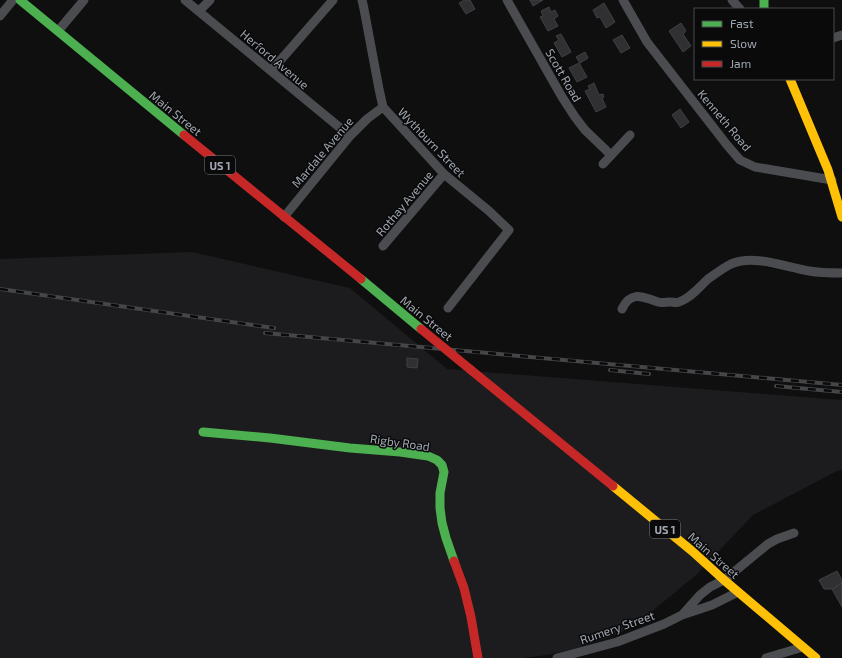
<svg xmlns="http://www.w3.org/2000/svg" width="842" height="658" viewBox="0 0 842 658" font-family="'Exo 2',sans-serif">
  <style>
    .built { fill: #1c1c1e }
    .building { fill: #303032; stroke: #3e4044 }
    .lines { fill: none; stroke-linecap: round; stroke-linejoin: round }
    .street { stroke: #4a4c4f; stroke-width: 9 }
    .fast { stroke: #4caf50; stroke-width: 9 }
    .slow { stroke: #ffc107; stroke-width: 9 }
    .jam { stroke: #c62828; stroke-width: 9 }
    .rail-casing { stroke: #444648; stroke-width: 4 }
    .rail { stroke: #0a0a0b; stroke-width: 2.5; stroke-dasharray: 8; stroke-linecap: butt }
    .jam-bridge { stroke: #c62828; stroke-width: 9 }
    .labels { text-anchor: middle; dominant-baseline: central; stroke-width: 3; stroke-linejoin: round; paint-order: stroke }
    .shield { fill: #0a0a0b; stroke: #73787f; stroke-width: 1 }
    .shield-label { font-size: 11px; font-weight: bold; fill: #a0a7b1 }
    .street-label { font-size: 12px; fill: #a0a7b1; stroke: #0a0a0b }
  </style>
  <rect width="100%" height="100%" fill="#0f0f10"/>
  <path class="built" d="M 192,252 L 350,288 L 447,369 L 842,400 L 842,470 L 837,471 L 753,515 L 696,575 L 633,627 L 610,637 L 574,649 L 546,655 L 523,658 L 0,658 L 0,259 Z"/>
  <path class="building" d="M 464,0 L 470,0 L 475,9 L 466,14 L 459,3 Z
    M 530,0 L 543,0 L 533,6 Z
    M 604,3 L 615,22 L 606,28 L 600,17 L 597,18 L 593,10 Z
    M 549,7 L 551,12 L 555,10 L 558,16 L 554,19 L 558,26 L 548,31 L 540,17 L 543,16 L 541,11 Z
    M 681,23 L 686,31 L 683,34 L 691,46 L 683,52 L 669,31 Z
    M 561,34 L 571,52 L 562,57 L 554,43 L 559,40 L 556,36 Z
    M 622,35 L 630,48 L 621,53 L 613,40 Z
    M 585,52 L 588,58 L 580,63 L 576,57 Z
    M 579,63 L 587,77 L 577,82 L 569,68 Z
    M 594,83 L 599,95 L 603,94 L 604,97 L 602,98 L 606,107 L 596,112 L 585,91 L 590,89 L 588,86 Z
    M 680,109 L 689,122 L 681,128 L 672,115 Z
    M 407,358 L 418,359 L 417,368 L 407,367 Z
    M 837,571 L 842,580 L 842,583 L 832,589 L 824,589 L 819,580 Z
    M 842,583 L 842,607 L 832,589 Z"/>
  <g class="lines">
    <path class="street" d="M 185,0 L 350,136
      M 362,0 L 364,9 L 379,89 L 383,107 L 444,174 L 489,211 L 509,230 L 448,308
      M 507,0 L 520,23 L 562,97 L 575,117 L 585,130 L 611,155
      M 623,0 L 647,42 L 727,145 L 740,160 L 755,167 L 832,180
      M 732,0 L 740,9
      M 199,11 L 210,0
      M 0,16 L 13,0
      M 58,31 L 84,0
      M 833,38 L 842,35
      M 271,71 L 333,0
      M 603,164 L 630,135
      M 284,217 L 350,136 L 367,119 L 383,107
      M 383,246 L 444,174
      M 622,309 C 631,290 643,297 658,302 C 662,303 666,302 670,302 C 673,302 677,303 679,302 C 691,298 699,287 708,279 C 715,274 723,268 731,264 C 755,254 784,267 809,271 C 820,273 831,273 842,273
      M 683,614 L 700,595 L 710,587 L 724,580 L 734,572 L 768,544 L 777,539 L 794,533
      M 557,658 L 617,642 L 664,624 L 682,615 L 712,605 L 738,592
      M 766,658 L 803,647"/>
    <path class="fast" d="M 20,0 L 184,135
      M 764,0 L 764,9
      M 361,279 L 421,329
      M 203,432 L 270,438 L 350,448 L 400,452 L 428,456 L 437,460 L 442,465 L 444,472 L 440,493 L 440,508 L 442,523 L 446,538 L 454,561"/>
    <path class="slow" d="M 790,79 L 828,170 L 842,217
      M 613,486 L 692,551 L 724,580 L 816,658"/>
    <path class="jam" d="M 184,135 L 361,279
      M 471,370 L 613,486
      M 454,561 L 464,588 L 471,617 L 478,658"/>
    <defs>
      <path id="rail" d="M 0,289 L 274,328
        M 265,333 L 842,385
        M 610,370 L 649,374
        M 776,386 L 842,392"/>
    </defs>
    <use href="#rail" class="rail-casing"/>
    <use href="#rail" class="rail"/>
    <path class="jam-bridge" d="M 421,329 L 471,370"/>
  </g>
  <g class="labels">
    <g class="shield">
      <rect x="205" y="156" width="30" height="18" rx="3"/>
      <rect x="650" y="520" width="30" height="18" rx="3"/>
    </g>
    <g class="shield-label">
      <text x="220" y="165">US 1</text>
      <text x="665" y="529">US 1</text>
    </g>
    <g class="street-label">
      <text transform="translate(275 59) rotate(40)">Herford Avenue</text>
      <text transform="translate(564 75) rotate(60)">Scott Road</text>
      <text transform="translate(176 113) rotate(39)">Main Street</text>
      <text transform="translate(725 120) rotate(50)">Kenneth Road</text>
      <text transform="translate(432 142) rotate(46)">Wythburn Street</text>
      <text transform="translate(322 152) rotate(-50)">Mardale Avenue</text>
      <text transform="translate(404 203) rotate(-50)">Rothay Avenue</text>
      <text transform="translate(427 318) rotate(39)">Main Street</text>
      <text transform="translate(400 442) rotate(8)">Rigby Road</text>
      <text transform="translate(714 555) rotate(41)">Main Street</text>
      <text transform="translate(617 627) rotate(-19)">Rumery Street</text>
    </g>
  </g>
  <rect x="694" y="8" width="140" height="72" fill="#0a0a0b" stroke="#46494d"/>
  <rect x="702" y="21" width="20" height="6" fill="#4caf50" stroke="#46494d"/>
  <text x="730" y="28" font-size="12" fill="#a0a7b1">Fast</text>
  <rect x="702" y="41" width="20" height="6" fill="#ffc107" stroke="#46494d"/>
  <text x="730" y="48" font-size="12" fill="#a0a7b1">Slow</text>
  <rect x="702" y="61" width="20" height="6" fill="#c62828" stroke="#46494d"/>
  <text x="730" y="68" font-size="12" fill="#a0a7b1">Jam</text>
</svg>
